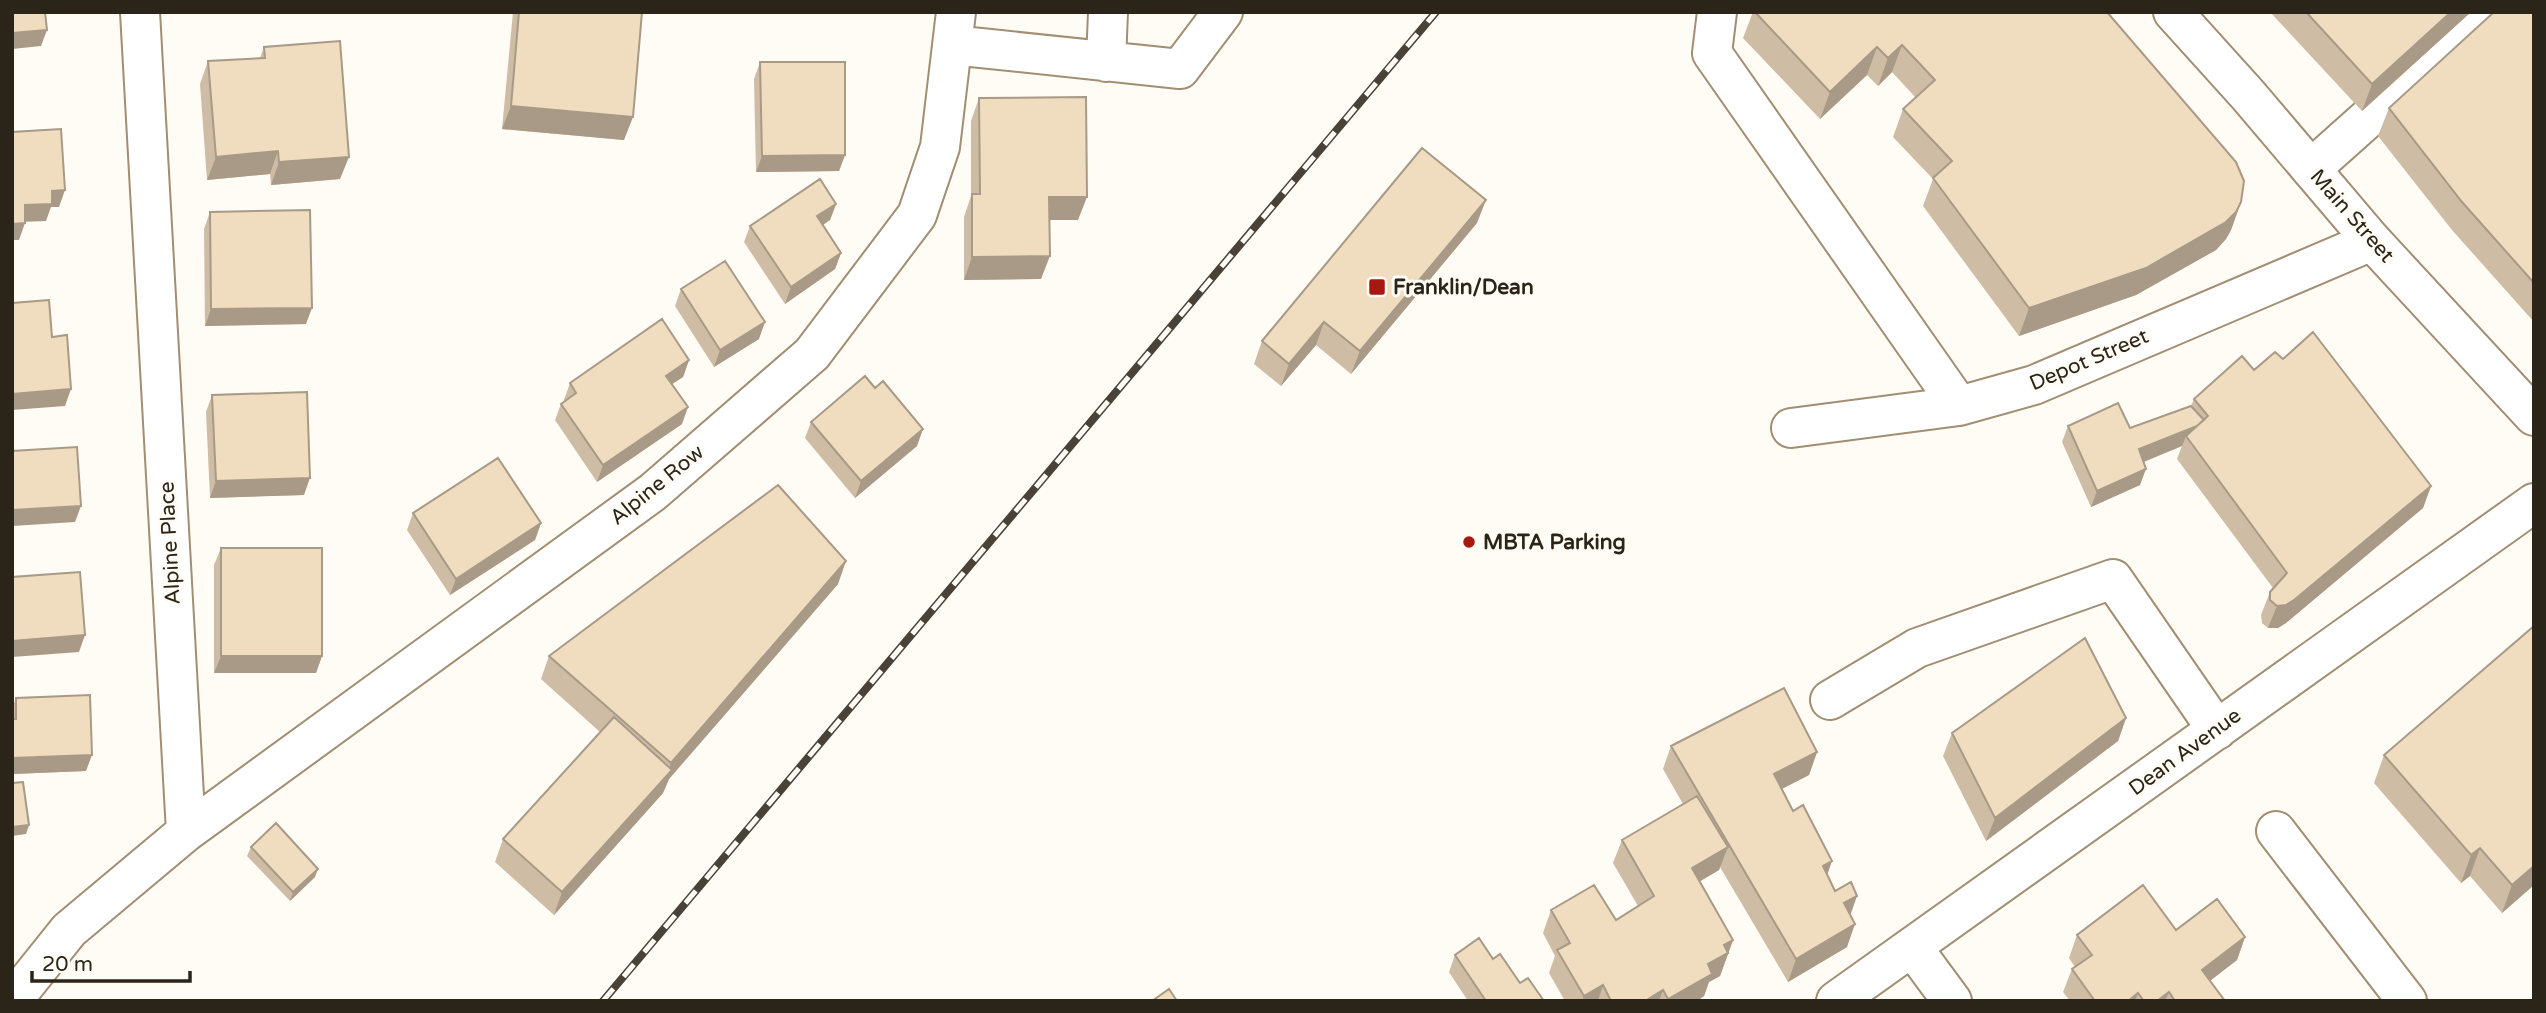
<svg xmlns="http://www.w3.org/2000/svg" width="2546" height="1013" viewBox="0 0 2546 1013" font-family="'Varela Round',sans-serif">
  <style>
    .lines { fill: none; stroke-linecap: round; stroke-linejoin: round }
    .minor-casing { stroke: #a18e73; stroke-width: 42 }
    .major-casing { stroke: #a18e73; stroke-width: 42 }
    .minor { stroke: #fff; stroke-width: 38 }
    .major { stroke: #fff; stroke-width: 38 }
    .rail-casing { stroke: #494238; stroke-width: 8 }
    .rail { stroke: #fffbf5; stroke-width: 5; stroke-dasharray: 16; stroke-linecap: butt }
    .wall { fill: #cebda4 }
    .shaded-wall { fill: #a89a86 }
    .building { fill: #f0dcbf; stroke: #a89a86; stroke-width: 2 }
    .poi-dot { fill: #a91712; stroke: #fffbf5; stroke-width: 2.5 }
    .labels { text-anchor: middle; dominant-baseline: central; stroke-width: 6; stroke-linejoin: round; paint-order: stroke }
    .street-label { font-size: 21px; fill: #2b2419; stroke: #fffbf5 }
    .poi-label { font-size: 21px; font-weight: bold; fill: #2b2419; stroke: #fffbf5; text-anchor: start }
  </style>
  <rect width="100%" height="100%" fill="#fffbf5"/>
  <g class="lines">
    <defs>
      <path id="minor" d="M 1717,12 L 1712,53 L 1959,406
        M 952,45 L 1180,69 L 1223,12
        M 1106,62 L 1108,12
        M 2311,169 L 2487,12
        M 1791,428 L 1959,406 L 2034,385 L 2372,241
        M 1830,700 L 1917,648 L 2113,579 L 2217,730
        M 2276,831 L 2407,1001
        M 186,832 L 653,492 L 812,354 L 917,215 L 940,147 L 956,12
        M 1913,948 L 1952,1001
        M 12,1001 L 69,930 L 186,832 L 140,12
        M 1836,1001 L 2534,503"/>
      <path id="major" d="M 2173,12 L 2248,95 L 2372,241 L 2534,416"/>
    </defs>
    <use href="#minor" class="minor-casing"/>
    <use href="#major" class="major-casing"/>
    <use href="#minor" class="minor"/>
    <use href="#major" class="major"/>
    <defs>
      <path id="rail" d="M 603,1001 L 1436,12"/>
    </defs>
    <use href="#rail" class="rail-casing"/>
    <use href="#rail" class="rail"/>
  </g>
  <path class="wall" d="M 513,12 L 642,12 L 624,140 L 502,129 Z
    M 1753,12 L 2107,12 L 2241,202 L 2231,230 L 2226,239 L 2216,250 L 2136,295 L 2019,336 L 1923,206 L 1933,179 L 1893,137 L 1903,109 L 1916,98 L 1892,72 L 1878,86 L 1867,75 L 1820,119 L 1743,38 Z
    M 2270,12 L 2471,12 L 2362,111 Z
    M 2534,12 L 2534,322 L 2452,230 L 2378,136 L 2389,108 Z
    M 264,47 L 340,179 L 271,185 L 270,174 L 207,180 L 200,84 L 208,61 L 260,58 Z
    M 760,62 L 845,155 L 839,171 L 756,172 L 754,79 Z
    M 979,98 L 1078,220 L 1049,220 L 1041,279 L 964,280 L 964,217 L 971,196 L 971,121 Z
    M 836,204 L 830,220 L 823,225 L 841,253 L 835,269 L 785,304 L 744,242 L 750,226 Z
    M 210,212 L 306,324 L 205,326 L 204,229 Z
    M 1477,223 L 1351,374 L 1316,345 L 1281,386 L 1254,364 L 1262,341 Z
    M 681,289 L 759,339 L 714,367 L 675,306 Z
    M 2283,359 L 2431,486 L 2423,508 L 2286,623 L 2278,628 L 2268,628 L 2262,623 L 2261,615 L 2270,592 L 2273,588 L 2177,459 L 2182,446 L 2144,462 L 2140,485 L 2091,507 L 2062,442 L 2068,426 L 2130,428 L 2191,406 L 2194,399 L 2254,370 Z
    M 689,360 L 683,377 L 672,384 L 682,424 L 597,482 L 555,420 L 561,404 L 565,401 L 564,400 L 570,383 Z
    M 212,395 L 304,495 L 210,498 L 206,412 Z
    M 811,422 L 917,446 L 855,498 L 805,438 Z
    M 413,513 L 541,523 L 535,540 L 450,595 L 407,530 Z
    M 221,548 L 322,656 L 316,673 L 214,673 L 214,565 Z
    M 838,584 L 669,779 L 663,793 L 554,915 L 495,862 L 503,839 L 600,732 L 541,679 L 549,656 Z
    M 2534,626 L 2534,885 L 2502,913 L 2470,876 L 2461,883 L 2374,783 L 2384,755 Z
    M 16,698 L 86,771 L 12,774 L 12,709 Z
    M 2126,718 L 2118,741 L 1986,841 L 1943,756 L 1952,733 Z
    M 1671,746 L 1817,752 L 1809,775 L 1782,789 L 1835,891 L 1850,915 L 1847,947 L 1788,982 L 1720,867 L 1719,870 L 1699,882 L 1733,940 L 1720,976 L 1709,982 L 1704,996 L 1697,1001 L 1565,1001 L 1549,973 L 1555,956 L 1543,933 L 1551,910 L 1616,920 L 1638,906 L 1613,863 L 1622,840 L 1683,804 L 1663,769 Z
    M 251,847 L 315,877 L 290,901 L 247,856 Z
    M 2176,930 L 2245,937 L 2237,960 L 2210,981 L 2225,1001 L 2070,1001 L 2063,992 L 2072,969 L 2075,967 L 2069,958 L 2077,935 Z
    M 1455,955 L 1493,959 L 1520,983 L 1544,1001 L 1468,1001 L 1449,972 Z"/>
  <path class="shaded-wall" d="M 2451,12 L 2471,12 L 2362,111 L 2372,84 Z
    M 47,30 L 41,46 L 12,49 L 12,33 Z
    M 1902,45 L 1892,72 L 1878,86 L 1888,58 Z
    M 1877,47 L 1867,75 L 1820,119 L 1830,92 Z
    M 511,106 L 633,117 L 624,140 L 502,129 Z
    M 278,151 L 270,174 L 207,180 L 216,157 Z
    M 845,155 L 839,171 L 756,172 L 762,156 Z
    M 349,157 L 340,179 L 271,185 L 279,162 Z
    M 65,190 L 59,207 L 51,207 L 46,221 L 19,222 L 25,205 L 52,191 Z
    M 1049,197 L 1087,197 L 1078,220 L 1041,220 Z
    M 1486,200 L 1477,223 L 1351,374 L 1360,351 Z
    M 2241,202 L 2231,230 L 2226,239 L 2216,250 L 2136,295 L 2019,336 L 2029,308 Z
    M 836,204 L 830,220 L 811,233 L 817,216 Z
    M 25,223 L 19,240 L 12,240 L 12,224 Z
    M 841,253 L 835,269 L 785,304 L 791,287 Z
    M 1050,256 L 1041,279 L 964,280 L 972,257 Z
    M 312,308 L 306,324 L 205,326 L 211,309 Z
    M 765,322 L 759,339 L 714,367 L 720,350 Z
    M 1324,322 L 1316,345 L 1281,386 L 1289,364 Z
    M 689,360 L 683,377 L 660,392 L 666,376 Z
    M 71,389 L 65,406 L 12,410 L 12,394 Z
    M 688,407 L 682,424 L 597,482 L 603,465 Z
    M 2206,422 L 2186,436 L 2182,446 L 2133,466 L 2139,449 Z
    M 923,429 L 917,446 L 855,498 L 861,481 Z
    M 2146,469 L 2140,485 L 2091,507 L 2097,491 Z
    M 310,478 L 304,495 L 210,498 L 216,481 Z
    M 2431,486 L 2423,508 L 2286,623 L 2278,628 L 2268,628 L 2277,606 Z
    M 81,506 L 75,522 L 12,526 L 12,510 Z
    M 541,523 L 535,540 L 450,595 L 456,579 Z
    M 846,561 L 838,584 L 669,779 L 663,793 L 554,915 L 562,892 L 666,777 L 671,763 Z
    M 85,635 L 79,652 L 12,657 L 12,641 Z
    M 221,656 L 322,656 L 316,673 L 214,673 Z
    M 2126,718 L 2118,741 L 1986,841 L 1995,818 Z
    M 1817,752 L 1809,775 L 1766,797 L 1774,774 Z
    M 92,755 L 86,771 L 12,774 L 12,758 Z
    M 29,825 L 26,834 L 12,836 L 12,827 Z
    M 1728,847 L 1719,870 L 1683,891 L 1692,868 Z
    M 2480,848 L 2470,876 L 2461,883 L 2471,855 Z
    M 1832,861 L 1824,884 L 1823,866 Z
    M 2534,866 L 2534,885 L 2502,913 L 2512,885 Z
    M 318,869 L 315,877 L 290,901 L 293,892 Z
    M 1857,896 L 1849,919 L 1844,903 Z
    M 1855,924 L 1847,947 L 1788,982 L 1796,959 Z
    M 2245,937 L 2237,960 L 2194,993 L 2202,970 Z
    M 1733,940 L 1720,976 L 1709,982 L 1704,996 L 1697,1001 L 1667,1001 L 1708,964 L 1724,945 Z
    M 1603,985 L 1598,1001 L 1582,1001 L 1584,996 Z
    M 1663,990 L 1659,1001 L 1645,1001 Z
    M 2169,992 L 2165,1001 L 2157,1001 Z
    M 2138,993 L 2135,1001 L 2128,1001 Z"/>
  <path class="building" d="M 12,12 L 45,12 L 47,30 L 12,33 Z
    M 519,12 L 642,12 L 633,117 L 511,106 Z
    M 1755,12 L 2107,12 L 2236,162 L 2244,181 L 2241,202 L 2236,212 L 2226,222 L 2146,268 L 2029,308 L 1933,178 L 1952,161 L 1903,109 L 1935,80 L 1902,45 L 1888,58 L 1877,47 L 1830,92 Z
    M 2306,12 L 2451,12 L 2372,84 Z
    M 2494,12 L 2534,12 L 2534,283 L 2462,202 L 2389,108 Z
    M 340,41 L 349,157 L 279,162 L 278,151 L 216,157 L 208,61 L 265,58 L 264,47 Z
    M 760,62 L 845,62 L 845,155 L 762,156 Z
    M 1086,97 L 1087,197 L 1049,197 L 1050,256 L 972,257 L 972,194 L 980,194 L 979,98 Z
    M 61,129 L 65,190 L 52,191 L 52,204 L 25,205 L 25,223 L 12,224 L 12,132 Z
    M 1422,148 L 1486,200 L 1360,351 L 1324,322 L 1289,364 L 1262,341 Z
    M 820,179 L 836,204 L 817,216 L 841,253 L 791,287 L 750,226 Z
    M 310,210 L 312,308 L 211,309 L 210,212 Z
    M 725,261 L 765,322 L 720,350 L 681,289 Z
    M 49,300 L 52,337 L 67,335 L 71,389 L 12,394 L 12,303 Z
    M 662,319 L 689,360 L 666,376 L 688,407 L 603,465 L 561,404 L 576,393 L 570,383 Z
    M 2313,332 L 2431,486 L 2294,600 L 2286,605 L 2277,606 L 2270,600 L 2270,592 L 2287,573 L 2186,436 L 2208,416 L 2194,399 L 2242,356 L 2254,370 L 2275,352 L 2283,359 Z
    M 865,376 L 875,388 L 883,381 L 923,429 L 861,481 L 811,422 Z
    M 307,392 L 310,478 L 216,481 L 212,395 Z
    M 2118,403 L 2130,428 L 2191,406 L 2204,420 L 2197,426 L 2139,449 L 2146,469 L 2097,491 L 2068,426 Z
    M 77,447 L 81,506 L 12,510 L 12,451 Z
    M 498,458 L 541,523 L 456,579 L 413,513 Z
    M 778,485 L 846,561 L 671,763 L 549,656 Z
    M 221,548 L 322,548 L 322,656 L 221,656 Z
    M 80,572 L 85,635 L 12,641 L 12,577 Z
    M 2534,626 L 2534,866 L 2512,885 L 2480,848 L 2471,855 L 2384,755 Z
    M 2085,638 L 2126,718 L 1995,818 L 1952,733 Z
    M 1784,688 L 1817,752 L 1774,774 L 1793,811 L 1803,805 L 1832,861 L 1823,866 L 1835,891 L 1851,882 L 1857,896 L 1844,903 L 1855,924 L 1796,959 L 1671,746 Z
    M 90,695 L 92,755 L 12,758 L 12,719 L 16,719 L 16,698 Z
    M 614,717 L 672,770 L 562,892 L 503,839 Z
    M 23,782 L 29,825 L 12,827 L 12,783 Z
    M 1697,796 L 1728,847 L 1692,868 L 1733,940 L 1724,945 L 1728,953 L 1708,964 L 1712,974 L 1668,999 L 1663,990 L 1645,1001 L 1611,1001 L 1603,985 L 1584,996 L 1557,950 L 1570,943 L 1551,910 L 1594,885 L 1616,920 L 1654,896 L 1622,840 Z
    M 276,823 L 318,869 L 293,892 L 251,847 Z
    M 2143,885 L 2176,930 L 2217,899 L 2245,937 L 2202,970 L 2225,1001 L 2175,1001 L 2169,992 L 2157,1001 L 2144,1001 L 2138,993 L 2128,1001 L 2095,1001 L 2072,969 L 2092,955 L 2077,935 Z
    M 1479,938 L 1493,959 L 1500,954 L 1520,983 L 1528,978 L 1544,1001 L 1486,1001 L 1455,955 Z
    M 1169,989 L 1177,1001 L 1152,1001 Z"/>
  <g class="poi-dot">
    <rect x="1368" y="278" width="18" height="18" rx="3.5"/>
    <circle cx="1469" cy="542" r="7"/>
  </g>
  <g class="labels">
    <g class="street-label">
      <text transform="translate(2352 216) rotate(49)">Main Street</text>
      <text transform="translate(2089 360) rotate(-23)">Depot Street</text>
      <text transform="translate(657 485) rotate(-39)">Alpine Row</text>
      <text transform="translate(170 543) rotate(-93)">Alpine Place</text>
      <text transform="translate(2185 752) rotate(-36)">Dean Avenue</text>
    </g>
    <g class="poi-label">
      <text x="1393" y="287">Franklin/Dean</text>
      <text x="1483" y="542">MBTA Parking</text>
    </g>
  </g>
  <rect width="2546" height="1013" fill="none" stroke="#2b2419" stroke-width="28"/>
  <path d="M32 971v10h158v-10" fill="none" stroke="#2b2419" stroke-width="3.5"/>
  <text x="42" y="971" font-size="21" fill="#2b2419" stroke="#fffbf5" stroke-width="5" paint-order="stroke">20 m</text>
</svg>
